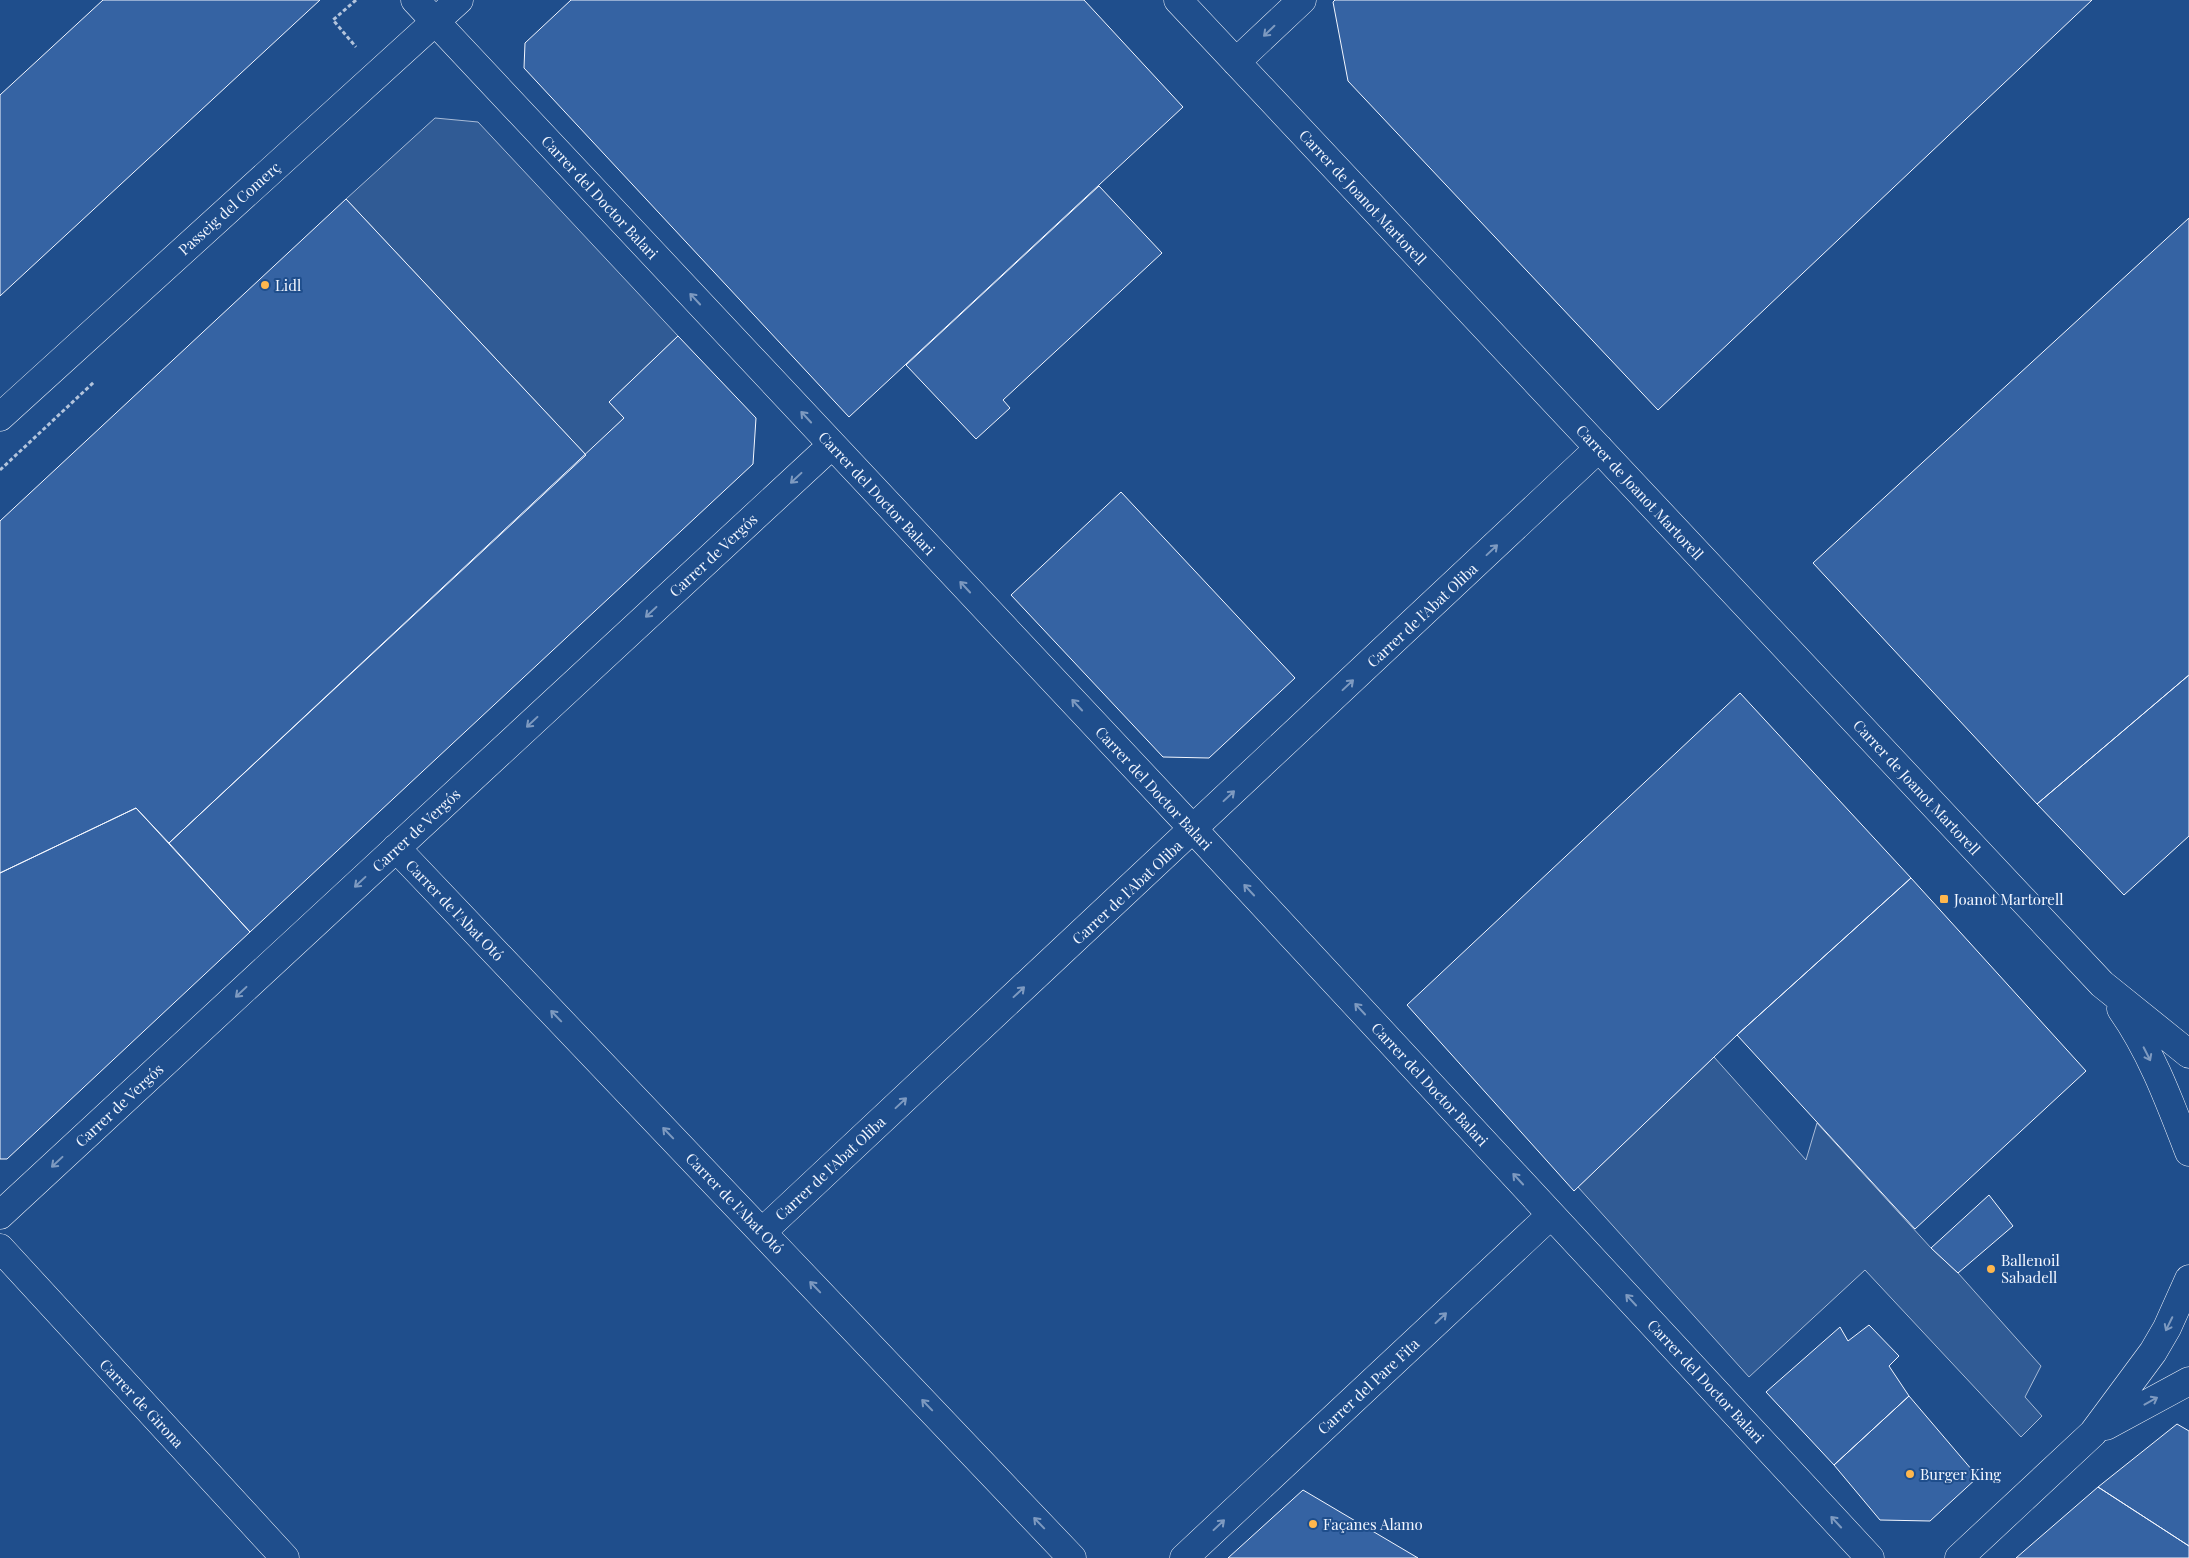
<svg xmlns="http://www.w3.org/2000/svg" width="2189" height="1558" viewBox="0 0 2189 1558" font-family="'Playfair Display',serif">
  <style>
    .parking { fill: #305b95; stroke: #a8bbd7 }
    .building { fill: #3563a3; stroke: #f2f6ff }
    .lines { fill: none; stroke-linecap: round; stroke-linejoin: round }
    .minor-casing { stroke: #f2f6ff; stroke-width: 29 }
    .secondary-casing { stroke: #f2f6ff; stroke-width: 29 }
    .path { stroke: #b3c4dc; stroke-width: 3; stroke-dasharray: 4 2.5; stroke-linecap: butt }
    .minor { stroke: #1f4e8c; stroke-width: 28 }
    .secondary { stroke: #1f4e8c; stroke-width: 28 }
    .oneway { stroke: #7e9ac0 }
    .poi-dot { fill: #ffb74d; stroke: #1f4e8c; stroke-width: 2 }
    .labels { text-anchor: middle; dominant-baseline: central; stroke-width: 4; stroke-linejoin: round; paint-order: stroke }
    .street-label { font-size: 15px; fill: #f2f6ff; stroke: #1f4e8c }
    .poi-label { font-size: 15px; fill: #f2f6ff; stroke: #1f4e8c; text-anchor: start }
  </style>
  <rect width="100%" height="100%" fill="#1f4e8c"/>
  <path class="parking" d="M 435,118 L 478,122 L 678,336 L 609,402 L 624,418 L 586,455 L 346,199 Z
    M 1714,1057 L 1806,1160 L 1817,1123 L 1931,1248 L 1958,1273 L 2041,1366 L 2025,1397 L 2042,1416 L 2021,1437 L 1865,1270 L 1749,1377 L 1578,1187 Z"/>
  <path class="building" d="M 103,0 L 320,0 L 0,296 L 0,95 Z
    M 571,0 L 1084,0 L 1183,107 L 849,417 L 524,68 L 525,43 Z
    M 1335,0 L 2092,0 L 1658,410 L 1348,81 L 1333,2 Z
    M 1099,186 L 1162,253 L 1003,400 L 1010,408 L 976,439 L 906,365 Z
    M 346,199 L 586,455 L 169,843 L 136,808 L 0,873 L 0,521 Z
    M 2189,218 L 2189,675 L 2037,804 L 1813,563 Z
    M 678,336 L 756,418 L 753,464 L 250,932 L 169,843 L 624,418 L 609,402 Z
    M 1121,492 L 1295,678 L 1209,758 L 1163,757 L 1011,595 Z
    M 2189,675 L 2189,836 L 2124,895 L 2037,804 Z
    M 1740,693 L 1911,878 L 1737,1035 L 1574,1191 L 1407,1005 Z
    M 136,808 L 250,932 L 7,1159 L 0,1159 L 0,873 Z
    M 1911,878 L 2086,1071 L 1915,1229 L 1737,1035 Z
    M 1989,1195 L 2013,1226 L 1958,1273 L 1931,1248 Z
    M 1869,1325 L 1899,1356 L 1889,1366 L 1909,1396 L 1834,1465 L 1766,1392 L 1840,1327 L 1848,1341 Z
    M 1909,1396 L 1978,1477 L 1930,1521 L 1880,1520 L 1834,1465 Z
    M 2177,1424 L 2189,1431 L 2189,1546 L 2098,1487 Z
    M 2098,1487 L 2189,1546 L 2189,1558 L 2016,1558 Z
    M 1303,1490 L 1418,1558 L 1228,1558 Z"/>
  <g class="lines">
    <defs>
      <path id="minor" d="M 415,0 L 1194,830 L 1870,1558
        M 1178,0 L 2102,984 L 2189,1054
        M 1236,62 L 1302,0
        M 0,417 L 459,0
        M 396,848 L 1072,1558
        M 2121,1009 C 2152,1053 2170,1103 2189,1152
        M 0,1215 L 832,445
        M 762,1232 L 1599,448
        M 0,1248 L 285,1558
        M 1184,1558 L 1551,1215"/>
      <path id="secondary" d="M 2106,1426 L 2189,1381
        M 1959,1558 L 2093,1433 L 2153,1352 L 2167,1328 L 2189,1279"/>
    </defs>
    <use href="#minor" class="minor-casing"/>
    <use href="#secondary" class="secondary-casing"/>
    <path class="path" d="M 356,0 L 333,20 L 356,47
      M 0,470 L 94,382"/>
    <use href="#minor" class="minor"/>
    <use href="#secondary" class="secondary"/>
  </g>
  <defs><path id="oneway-shaft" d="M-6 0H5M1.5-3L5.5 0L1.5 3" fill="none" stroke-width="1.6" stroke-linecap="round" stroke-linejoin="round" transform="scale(1.25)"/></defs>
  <g class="oneway">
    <use href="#oneway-shaft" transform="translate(1269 31) rotate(136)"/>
    <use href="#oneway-shaft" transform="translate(695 299) rotate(-133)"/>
    <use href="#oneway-shaft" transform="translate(806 417) rotate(-133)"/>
    <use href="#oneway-shaft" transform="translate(796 478) rotate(137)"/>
    <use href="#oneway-shaft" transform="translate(1492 550) rotate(-43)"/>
    <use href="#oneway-shaft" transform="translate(965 587) rotate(-133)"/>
    <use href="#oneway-shaft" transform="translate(651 612) rotate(137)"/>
    <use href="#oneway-shaft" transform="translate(1348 685) rotate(-43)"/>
    <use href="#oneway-shaft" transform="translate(1077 705) rotate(-133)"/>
    <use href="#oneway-shaft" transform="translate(532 722) rotate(137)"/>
    <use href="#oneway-shaft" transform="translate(1229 796) rotate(-43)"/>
    <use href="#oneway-shaft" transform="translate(360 882) rotate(137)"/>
    <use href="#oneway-shaft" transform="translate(1249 890) rotate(-133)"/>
    <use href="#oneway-shaft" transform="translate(241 992) rotate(137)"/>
    <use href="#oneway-shaft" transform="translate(1019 992) rotate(-43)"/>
    <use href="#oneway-shaft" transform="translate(1360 1009) rotate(-133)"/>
    <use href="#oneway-shaft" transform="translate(556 1016) rotate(-134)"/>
    <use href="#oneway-shaft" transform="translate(2147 1054) rotate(63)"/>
    <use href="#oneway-shaft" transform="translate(901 1103) rotate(-43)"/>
    <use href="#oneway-shaft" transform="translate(668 1133) rotate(-134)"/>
    <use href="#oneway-shaft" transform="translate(57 1162) rotate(137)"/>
    <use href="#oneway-shaft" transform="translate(1518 1179) rotate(-133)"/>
    <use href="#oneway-shaft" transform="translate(815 1287) rotate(-134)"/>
    <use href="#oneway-shaft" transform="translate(1631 1300) rotate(-133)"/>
    <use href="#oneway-shaft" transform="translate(1441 1318) rotate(-43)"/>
    <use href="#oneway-shaft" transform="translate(2169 1324) rotate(116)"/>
    <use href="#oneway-shaft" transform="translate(2151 1401) rotate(-29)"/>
    <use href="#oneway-shaft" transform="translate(927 1405) rotate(-134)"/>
    <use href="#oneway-shaft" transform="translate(1836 1522) rotate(-133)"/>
    <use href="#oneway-shaft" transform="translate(1039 1523) rotate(-134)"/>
    <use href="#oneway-shaft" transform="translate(1219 1525) rotate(-43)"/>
  </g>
  <g class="poi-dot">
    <circle cx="265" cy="285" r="5"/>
    <rect x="1939" y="894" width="10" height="10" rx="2.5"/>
    <circle cx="1991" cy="1269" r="5"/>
    <circle cx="1910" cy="1474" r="5"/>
    <circle cx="1313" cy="1524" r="5"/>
  </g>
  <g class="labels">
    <g class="street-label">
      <text transform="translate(600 197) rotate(47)">Carrer del Doctor Balari</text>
      <text transform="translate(1363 197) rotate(47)">Carrer de Joanot Martorell</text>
      <text transform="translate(229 208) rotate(-42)">Passeig del Comerç</text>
      <text transform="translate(1640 492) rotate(47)">Carrer de Joanot Martorell</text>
      <text transform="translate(877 493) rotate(47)">Carrer del Doctor Balari</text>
      <text transform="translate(713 555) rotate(-43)">Carrer de Vergós</text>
      <text transform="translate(1422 615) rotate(-43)">Carrer de l'Abat Oliba</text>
      <text transform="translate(1917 787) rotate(47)">Carrer de Joanot Martorell</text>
      <text transform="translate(1154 788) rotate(47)">Carrer del Doctor Balari</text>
      <text transform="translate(416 830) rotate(-43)">Carrer de Vergós</text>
      <text transform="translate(1127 892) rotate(-43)">Carrer de l'Abat Oliba</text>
      <text transform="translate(455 910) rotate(46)">Carrer de l'Abat Otó</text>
      <text transform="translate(1430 1084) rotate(47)">Carrer del Doctor Balari</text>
      <text transform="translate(119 1105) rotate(-43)">Carrer de Vergós</text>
      <text transform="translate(830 1168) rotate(-43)">Carrer de l'Abat Oliba</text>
      <text transform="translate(735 1203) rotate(46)">Carrer de l'Abat Otó</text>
      <text transform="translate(1706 1381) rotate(47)">Carrer del Doctor Balari</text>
      <text transform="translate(1368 1386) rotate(-43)">Carrer del Pare Fita</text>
      <text transform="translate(142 1403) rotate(47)">Carrer de Girona</text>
    </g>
    <g class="poi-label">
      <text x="275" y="285">Lidl</text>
      <text x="1954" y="899">Joanot Martorell</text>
      <text x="2001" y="1260">Ballenoil<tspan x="2001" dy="17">Sabadell</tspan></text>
      <text x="1920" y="1474">Burger King</text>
      <text x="1323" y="1524">Façanes Alamo</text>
    </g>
  </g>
</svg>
